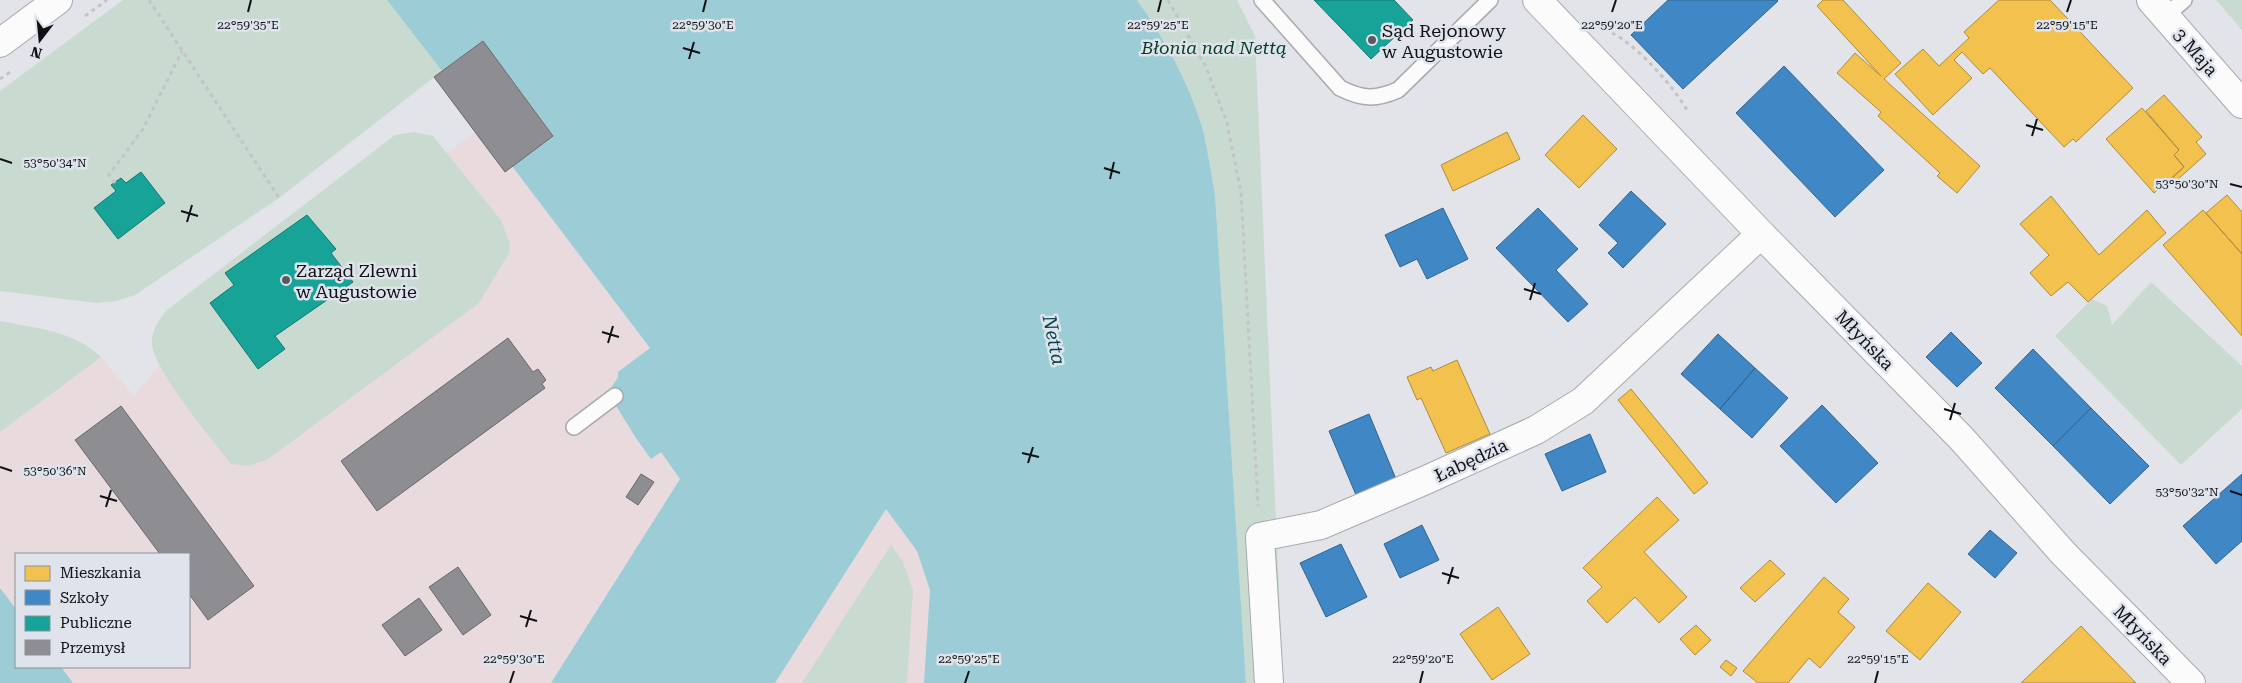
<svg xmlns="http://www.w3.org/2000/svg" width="2242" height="683" viewBox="0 0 2242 683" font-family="'Roboto Serif',serif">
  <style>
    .industrial { fill: #e8dadd }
    .green { fill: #c9dad1 }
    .water { fill: #9cccd5 }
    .homes { fill: #f2c14e; stroke: #ae8c3d }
    .schools { fill: #3f88c5; stroke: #316490 }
    .public { fill: #17a398; stroke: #157771 }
    .industry { fill: #8d8d92; stroke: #68686c }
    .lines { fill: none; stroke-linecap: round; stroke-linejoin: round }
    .service-casing { stroke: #a7a9ac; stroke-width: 18 }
    .minor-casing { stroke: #a7a9ac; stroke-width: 30 }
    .tertiary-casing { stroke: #a7a9ac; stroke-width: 30 }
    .primary-casing { stroke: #a7a9ac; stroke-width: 30 }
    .path { stroke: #c3c4c5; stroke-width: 3; stroke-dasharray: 4 4; stroke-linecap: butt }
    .service { stroke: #fbfbfc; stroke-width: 15 }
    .minor { stroke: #fbfbfc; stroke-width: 28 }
    .tertiary { stroke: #fbfbfc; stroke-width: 28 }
    .primary { stroke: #fbfbfc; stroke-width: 28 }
    .ticks { fill: none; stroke: #101115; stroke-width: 2 }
    .poi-dot { fill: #5a5b5f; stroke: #dfe3ec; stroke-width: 2 }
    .labels { text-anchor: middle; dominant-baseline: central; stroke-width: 5; stroke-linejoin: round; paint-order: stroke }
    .poi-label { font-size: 18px; fill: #101115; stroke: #dfe3ec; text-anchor: start }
    .park-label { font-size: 18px; font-style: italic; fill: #003f21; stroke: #dfe3ec }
    .street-label { font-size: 18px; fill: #101115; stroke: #dfe3ec }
    .water-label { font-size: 19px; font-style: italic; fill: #03434c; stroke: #dfe3ec }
    .ticks-label { font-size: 12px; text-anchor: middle; fill: #101115; stroke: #dfe3ec; stroke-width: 5; stroke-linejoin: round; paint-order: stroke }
  </style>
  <rect width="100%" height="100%" fill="#e2e4e9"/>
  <path class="industrial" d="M 475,132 L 512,166 L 650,348 L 618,372 L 618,377 L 610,391 L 651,458 L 661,452 L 680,479 L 551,683 L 73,683 L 61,667 L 189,667 L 189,554 L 16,554 L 16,609 L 0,588 L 0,432 L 101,357 L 134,396 L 159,366 L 231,464 L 479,303 L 508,253 L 510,245 L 501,220 L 447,153 Z
    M 886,509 L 917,551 L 930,590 L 924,683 L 775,683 Z"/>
  <path class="green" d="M 123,0 L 387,0 L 442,71 L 279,198 L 135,295 L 116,301 L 96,303 L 0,291 L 0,91 Z
    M 1137,0 L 1237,0 L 1255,36 L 1283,683 L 1246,683 L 1215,195 C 1211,173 1208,151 1203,130 C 1189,83 1165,39 1137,0 Z
    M 2216,0 L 2242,0 L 2242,30 Z
    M 414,132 L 433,136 L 501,220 L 510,244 L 509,253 L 479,303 L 268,459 L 249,466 L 231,464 C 212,439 156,373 152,345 C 151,331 158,321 167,310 L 395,135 Z
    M 2151,282 L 2242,366 L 2242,409 L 2181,465 L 2055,336 L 2092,299 L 2107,306 L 2112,325 Z
    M 0,321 C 36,328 74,331 101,357 L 0,432 Z
    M 891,545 L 902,560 L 913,590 L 907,683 L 802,683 Z"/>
  <path class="water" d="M 387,0 L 1137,0 C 1165,39 1189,83 1203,130 C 1208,151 1211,173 1215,195 L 1246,683 L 924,683 L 930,590 L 917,551 L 886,509 L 775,683 L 551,683 L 680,479 L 661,452 L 651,459 L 636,438 L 608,393 L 618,377 L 618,372 L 650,348 L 512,166 L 553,135 L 483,41 L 442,71 Z
    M 0,588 L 16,609 L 16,667 L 61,667 L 73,683 L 0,683 Z"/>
  <path class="homes" d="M 1823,0 L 1843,0 L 1901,63 L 1884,79 L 1980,166 L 1957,193 L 1937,176 L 1940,173 L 1878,116 L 1881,112 L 1837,73 L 1855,53 L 1881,76 L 1817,6 Z
    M 1999,0 L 2050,0 L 2133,88 L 2076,142 L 2073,139 L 2064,147 L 1990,68 L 1983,74 L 1962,52 L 1954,60 L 1972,78 L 1933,115 L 1895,74 L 1923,49 L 1939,66 L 1969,38 L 1964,32 Z
    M 2164,95 L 2202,137 L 2196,142 L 2206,154 L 2176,181 L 2173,177 L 2184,167 L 2174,155 L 2179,150 L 2146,111 Z
    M 2142,108 L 2179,150 L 2174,155 L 2184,167 L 2154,193 L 2106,139 Z
    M 1583,115 L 1617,149 L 1579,188 L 1545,155 Z
    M 1507,132 L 1520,159 L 1453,191 L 1441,165 Z
    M 2227,195 L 2242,212 L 2242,254 L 2206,213 Z
    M 2051,196 L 2099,255 L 2147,210 L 2166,233 L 2088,302 L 2068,282 L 2051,296 L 2030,273 L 2049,255 L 2020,224 Z
    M 2203,210 L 2242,254 L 2242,336 L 2163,245 Z
    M 1457,360 L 1490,434 L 1446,453 L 1421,398 L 1417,400 L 1407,377 L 1431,367 L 1433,371 Z
    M 1631,389 L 1708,483 L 1694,494 L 1618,400 Z
    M 1657,497 L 1679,520 L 1644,552 L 1687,597 L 1659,623 L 1635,597 L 1607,623 L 1587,601 L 1602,587 L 1583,568 Z
    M 1770,560 L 1785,574 L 1755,602 L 1740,588 Z
    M 1824,577 L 1849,599 L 1838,612 L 1855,627 L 1820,668 L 1809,658 L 1788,683 L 1758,683 L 1743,671 Z
    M 1928,583 L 1961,612 L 1920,660 L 1886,631 Z
    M 1498,607 L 1530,654 L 1492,680 L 1460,634 Z
    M 1696,625 L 1711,640 L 1695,655 L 1680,639 Z
    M 2081,626 L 2136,683 L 2021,683 Z
    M 1726,660 L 1737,668 L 1731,676 L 1720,667 Z"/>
  <path class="schools" d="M 1668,0 L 1777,0 L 1778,1 L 1683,89 L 1631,35 Z
    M 1784,66 L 1884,170 L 1835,217 L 1736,113 Z
    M 1631,191 L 1666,224 L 1623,268 L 1608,253 L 1618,243 L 1599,225 Z
    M 1443,208 L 1468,259 L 1427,279 L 1417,259 L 1400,267 L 1385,235 Z
    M 1538,208 L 1578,249 L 1556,270 L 1588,304 L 1568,322 L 1496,248 Z
    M 1951,332 L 1982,363 L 1957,387 L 1926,357 Z
    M 1718,334 L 1755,368 L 1720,409 L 1681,374 Z
    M 2033,349 L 2091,408 L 2053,446 L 1995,388 Z
    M 1755,368 L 1788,398 L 1752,438 L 1720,409 Z
    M 1822,405 L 1878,463 L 1836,503 L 1780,446 Z
    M 2091,408 L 2149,466 L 2110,504 L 2053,446 Z
    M 1369,414 L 1396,479 L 1356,495 L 1329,431 Z
    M 1590,434 L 1606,472 L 1562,491 L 1545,454 Z
    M 2242,474 L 2242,541 L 2216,564 L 2183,526 Z
    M 1422,525 L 1439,560 L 1400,578 L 1384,544 Z
    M 1990,530 L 2017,553 L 1995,578 L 1968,554 Z
    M 1341,544 L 1367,597 L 1326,617 L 1300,563 Z"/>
  <path class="public" d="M 1314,0 L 1394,0 L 1413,20 L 1371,59 Z
    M 141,172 L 165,203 L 118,239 L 94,208 L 116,191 L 111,185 L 121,178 L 126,183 Z
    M 307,215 L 336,249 L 331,253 L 353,282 L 275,336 L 285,349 L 258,369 L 210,303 L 234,285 L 225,273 Z"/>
  <path class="industry" d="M 483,41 L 553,136 L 505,172 L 434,77 Z
    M 508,338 L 533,372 L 538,369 L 546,380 L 542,384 L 545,388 L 377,511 L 341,461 Z
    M 121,406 L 254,586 L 208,620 L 189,594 L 189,554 L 160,554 L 75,440 Z
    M 641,474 L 654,482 L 638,505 L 626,497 Z
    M 458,567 L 491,615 L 463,635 L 429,587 Z
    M 419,598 L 442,630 L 405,656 L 382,625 Z"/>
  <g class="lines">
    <defs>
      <path id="service" d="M 1262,0 L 1340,88 C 1362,99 1375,100 1398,90 L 1490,0
        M 2165,16 L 2184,0
        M 574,427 L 615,396"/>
      <path id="minor" d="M 1537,0 L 1761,234 L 1962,439 L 2063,553 L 2191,683
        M 1269,683 L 1260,537 L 1321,525 L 1426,480 L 1536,430 L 1583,401 L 1761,234"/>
      <path id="tertiary" d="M 2151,0 L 2242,104"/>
      <path id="primary" d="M 0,43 L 58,0"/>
    </defs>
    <use href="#service" class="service-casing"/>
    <use href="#minor" class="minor-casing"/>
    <use href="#tertiary" class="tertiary-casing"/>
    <use href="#primary" class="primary-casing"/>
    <path class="path" d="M 149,0 L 279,198
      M 1168,0 L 1206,67 L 1227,123 L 1241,192 L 1258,506
      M 85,16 L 107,0
      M 1612,33 C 1637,45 1673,86 1687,110
      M 0,79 L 10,72
      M 115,183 L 109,175 L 143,129 L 182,51"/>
    <use href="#service" class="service"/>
    <use href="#minor" class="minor"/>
    <use href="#tertiary" class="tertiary"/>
    <use href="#primary" class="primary"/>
  </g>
  <path class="ticks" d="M 248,12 L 251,0M 703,12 L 706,0M 1158,12 L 1161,0M 1612,12 L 1616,0M 2067,12 L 2071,0M 683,48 L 700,53M 689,59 L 694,42M 2026,125 L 2043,130M 2032,136 L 2037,119M 0,159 L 12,163M 1104,168 L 1120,173M 1110,179 L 1114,162M 2230,184 L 2242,187M 181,211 L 198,216M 187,222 L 192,205M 1524,289 L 1541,294M 1530,300 L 1535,283M 602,332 L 619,337M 608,343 L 613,326M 1944,409 L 1961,414M 1950,420 L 1955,403M 1022,453 L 1039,457M 1028,463 L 1033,447M 0,467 L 12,471M 2230,491 L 2242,495M 100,496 L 117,501M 106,507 L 111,490M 1442,573 L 1459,578M 1448,584 L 1453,567M 520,616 L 537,621M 526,627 L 531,610M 510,683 L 514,671M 965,683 L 969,671M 1420,683 L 1423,671M 1875,683 L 1878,671"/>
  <g class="poi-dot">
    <circle cx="1372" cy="40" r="5"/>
    <circle cx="286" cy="280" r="5"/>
  </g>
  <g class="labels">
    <g class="poi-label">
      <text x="1382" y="30">Sąd Rejonowy<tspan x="1382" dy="21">w Augustowie</tspan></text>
      <text x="296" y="270">Zarząd Zlewni<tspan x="296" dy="21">w Augustowie</tspan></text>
    </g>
    <g class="park-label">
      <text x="1214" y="47">Błonia nad Nettą</text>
    </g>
    <g class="street-label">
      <text transform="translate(2196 52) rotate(49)">3 Maja</text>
      <text transform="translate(1865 340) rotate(46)">Młyńska</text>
      <text transform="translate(1471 460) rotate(-25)">Łabędzia</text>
      <text transform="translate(2143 635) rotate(46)">Młyńska</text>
    </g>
    <g class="water-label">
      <text transform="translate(1054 340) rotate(78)">Netta</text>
    </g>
  </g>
  <g class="ticks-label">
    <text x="248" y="29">22°59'35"E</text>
    <text x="703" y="29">22°59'30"E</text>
    <text x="1158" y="29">22°59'25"E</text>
    <text x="1612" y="29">22°59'20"E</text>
    <text x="2067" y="29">22°59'15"E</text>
    <text x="55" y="167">53°50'34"N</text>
    <text x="2187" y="188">53°50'30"N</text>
    <text x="55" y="475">53°50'36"N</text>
    <text x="2187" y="496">53°50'32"N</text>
    <text x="514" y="663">22°59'30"E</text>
    <text x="969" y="663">22°59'25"E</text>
    <text x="1423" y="663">22°59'20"E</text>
    <text x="1878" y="663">22°59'15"E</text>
  </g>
  <rect x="15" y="553" width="175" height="115" fill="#dfe3ec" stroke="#8c8f96"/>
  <rect x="25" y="566" width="25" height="15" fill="#f2c14e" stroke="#8c8f96"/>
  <text x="60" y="578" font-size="15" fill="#101115">Mieszkania</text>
  <rect x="25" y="590" width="25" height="15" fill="#3f88c5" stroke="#8c8f96"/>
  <text x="60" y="603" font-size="15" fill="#101115">Szkoły</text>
  <rect x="25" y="616" width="25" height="15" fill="#17a398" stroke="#8c8f96"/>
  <text x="60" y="628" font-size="15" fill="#101115">Publiczne</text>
  <rect x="25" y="640" width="25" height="15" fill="#8d8d92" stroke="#8c8f96"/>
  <text x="60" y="653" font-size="15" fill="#101115">Przemysł</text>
  <g transform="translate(40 40) rotate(196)" stroke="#dfe3ec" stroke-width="4" paint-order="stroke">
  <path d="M0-4L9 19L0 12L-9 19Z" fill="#101115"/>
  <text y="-8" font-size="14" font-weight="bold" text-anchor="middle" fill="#101115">N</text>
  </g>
</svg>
